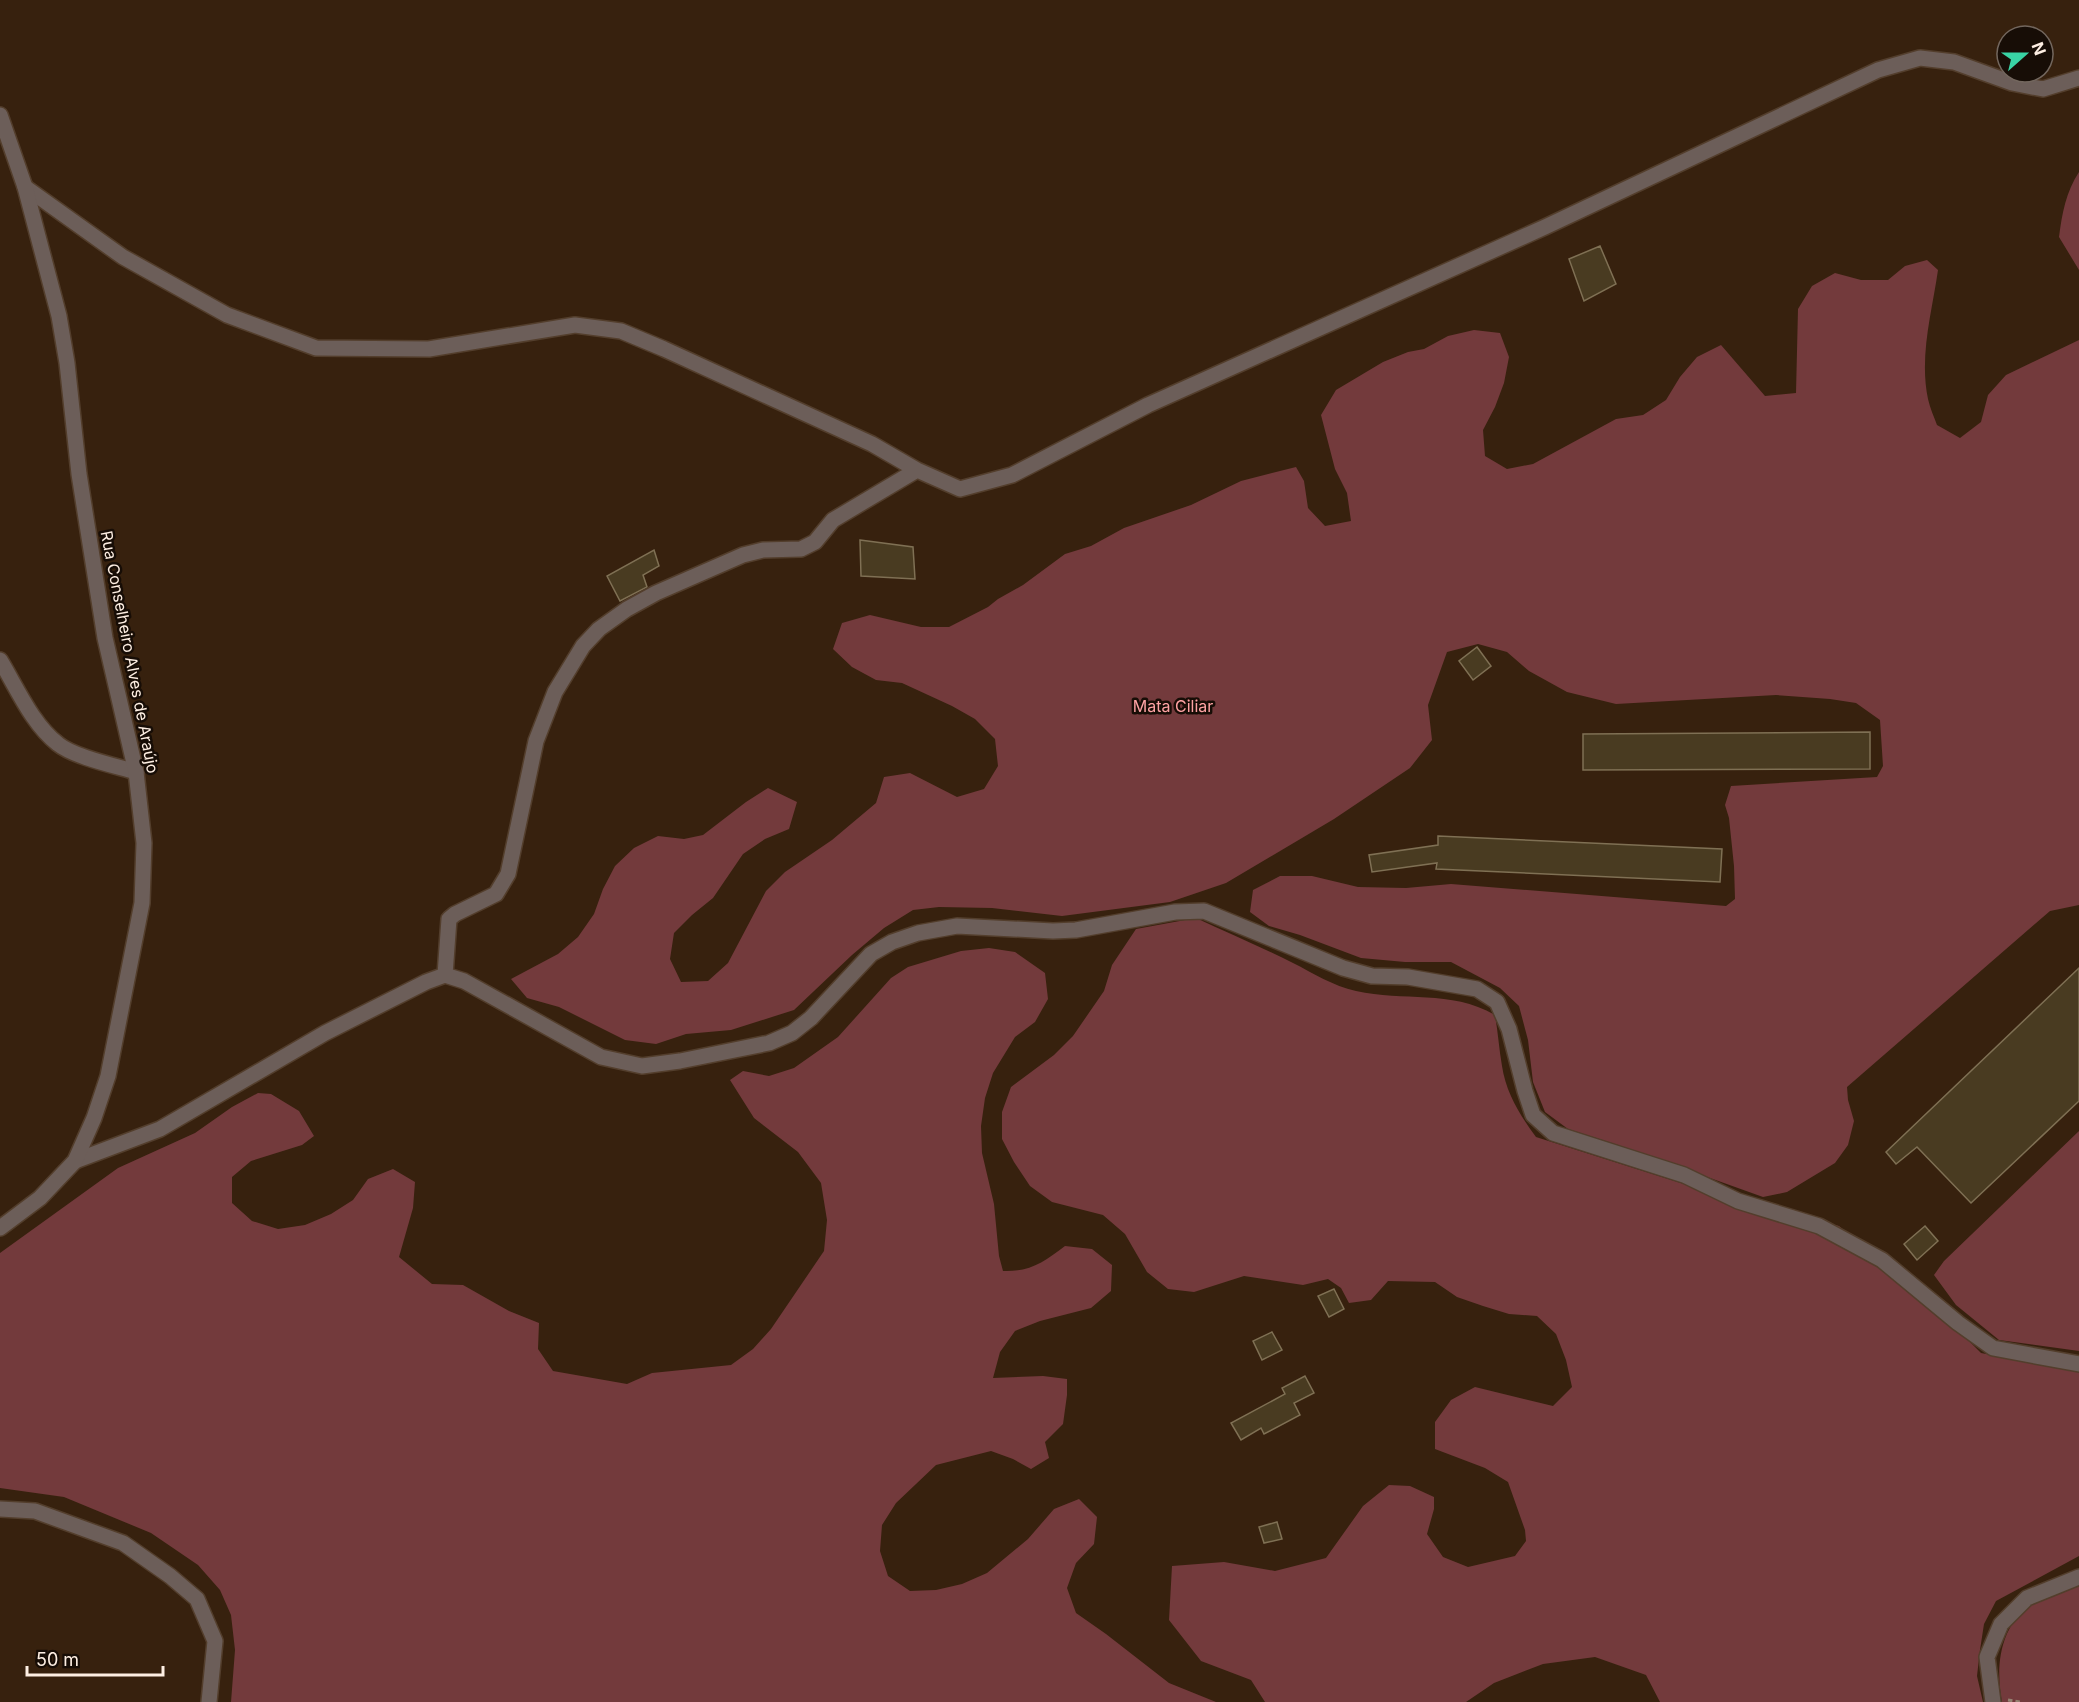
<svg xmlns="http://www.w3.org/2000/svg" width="2079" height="1702" viewBox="0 0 2079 1702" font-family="Inter,sans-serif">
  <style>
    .forest { fill: #733a3c }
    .building { fill: #493b21; stroke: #7f7054; stroke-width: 1.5 }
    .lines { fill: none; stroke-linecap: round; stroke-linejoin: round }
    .minor-casing { stroke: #533e2c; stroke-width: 18 }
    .tertiary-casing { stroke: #533e2c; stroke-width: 18 }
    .path { stroke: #958272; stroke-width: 3; stroke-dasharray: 4.5 3; stroke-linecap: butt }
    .minor { stroke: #6c5e59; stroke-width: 15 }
    .tertiary { stroke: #6c5e59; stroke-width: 15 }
    .labels { text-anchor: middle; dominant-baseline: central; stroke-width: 5; stroke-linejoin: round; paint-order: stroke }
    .street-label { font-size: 16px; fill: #feefe3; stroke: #170d06 }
    .park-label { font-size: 16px; fill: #fea2a3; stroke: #170d06 }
  </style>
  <rect width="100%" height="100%" fill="#37210e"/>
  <path class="forest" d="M 2079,172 L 2079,270 L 2059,237 C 2062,213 2066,192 2079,172 Z
    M 1927,260 L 1938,270 C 1932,312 1919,356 1928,399 C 1930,408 1934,417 1937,425 L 1960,438 L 1981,422 L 1988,395 L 2006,375 L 2079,340 L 2079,905 L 2050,911 L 1847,1087 L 1848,1100 L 1854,1121 L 1848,1145 L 1835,1163 L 1787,1192 L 1763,1197 L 1618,1145 L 1568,1129 L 1545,1112 L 1533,1082 L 1528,1040 L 1519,1006 L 1500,988 L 1451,962 L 1405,962 L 1361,958 L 1300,935 L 1269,926 L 1250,912 L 1253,890 L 1280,876 L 1312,876 L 1358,887 L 1406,888 L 1451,884 L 1726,906 L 1735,899 L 1734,866 L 1729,818 L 1725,805 L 1731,786 L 1877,777 L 1883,766 L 1880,720 L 1856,703 L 1830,699 L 1776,695 L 1616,704 L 1567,692 L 1529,671 L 1507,652 L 1478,644 L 1447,652 L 1428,705 L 1432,740 L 1410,768 L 1334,819 L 1226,883 L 1170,902 L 1062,916 L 992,908 L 939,907 L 913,910 L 884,928 L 852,955 L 794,1010 L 731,1030 L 686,1034 L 656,1044 L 625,1040 L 559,1007 L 527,998 L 511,979 L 558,954 L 578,937 L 594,914 L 603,889 L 615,866 L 634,848 L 658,836 L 684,839 L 703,835 L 746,802 L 768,788 L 797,802 L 789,829 L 765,839 L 743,854 L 713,898 L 692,915 L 674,933 L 670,959 L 681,982 L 708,981 L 728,963 L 766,891 L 785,872 L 832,840 L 876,803 L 884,777 L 910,773 L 957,797 L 984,789 L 998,766 L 995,739 L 975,719 L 952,706 L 902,683 L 876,680 L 852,667 L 833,649 L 842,623 L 870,615 L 921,627 L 949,627 L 988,607 L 998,599 L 1023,585 L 1065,554 L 1091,546 L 1124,528 L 1191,505 L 1241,481 L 1296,467 L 1304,481 L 1308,508 L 1325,526 L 1351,521 L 1347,493 L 1335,469 L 1321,415 L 1336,390 L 1383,362 L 1408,352 L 1424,349 L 1448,336 L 1474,330 L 1500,333 L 1509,357 L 1504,383 L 1495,407 L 1483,430 L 1485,456 L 1507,469 L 1533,464 L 1616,419 L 1643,415 L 1666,400 L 1680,377 L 1697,357 L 1721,345 L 1765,396 L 1796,393 L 1798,309 L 1812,286 L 1835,273 L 1861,280 L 1888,280 L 1905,266 Z
    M 1196,918 C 1228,933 1261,947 1293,963 C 1313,973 1333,986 1356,991 C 1404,1002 1450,989 1495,1015 C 1498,1032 1499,1049 1502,1066 C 1506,1093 1520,1115 1536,1137 L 1684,1184 L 1736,1208 L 1761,1216 L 1787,1216 L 1813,1219 L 1839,1226 L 1866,1249 L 1899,1283 L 1940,1319 L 1962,1334 L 1981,1353 L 2079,1372 L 2079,1556 L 1996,1601 L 1984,1624 L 1980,1650 L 1977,1676 L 1983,1702 L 1660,1702 L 1646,1675 L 1595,1657 L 1543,1664 L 1494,1683 L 1466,1702 L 1265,1702 L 1251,1680 L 1201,1661 L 1169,1620 L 1172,1566 L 1224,1562 L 1275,1571 L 1326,1558 L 1363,1506 L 1389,1485 L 1410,1486 L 1434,1497 L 1434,1509 L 1427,1534 L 1443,1557 L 1468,1567 L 1515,1556 L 1526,1541 L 1525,1530 L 1508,1482 L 1485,1468 L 1435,1449 L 1435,1422 L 1451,1400 L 1475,1387 L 1553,1406 L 1572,1387 L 1566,1360 L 1556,1334 L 1537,1316 L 1509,1314 L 1483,1306 L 1457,1297 L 1435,1282 L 1388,1281 L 1371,1300 L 1349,1303 L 1341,1288 L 1328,1279 L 1303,1285 L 1244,1276 L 1194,1292 L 1168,1289 L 1147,1272 L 1125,1234 L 1103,1215 L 1052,1202 L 1030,1186 L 1014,1162 L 1002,1139 L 1002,1112 L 1011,1087 L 1054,1055 L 1073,1036 L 1104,991 L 1112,965 L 1136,929 Z
    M 989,948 L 1015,952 L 1045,973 L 1048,999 L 1035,1022 L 1015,1037 L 993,1073 L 985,1098 L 981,1126 L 982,1153 L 994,1204 L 999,1256 L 1003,1271 C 1030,1272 1044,1262 1065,1246 L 1092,1249 L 1112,1265 L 1111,1291 L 1091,1308 L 1040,1321 L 1015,1331 L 1000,1352 L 993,1378 L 1043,1376 L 1067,1379 L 1067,1395 L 1063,1424 L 1045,1442 L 1049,1458 L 1031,1469 L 1013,1459 L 991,1451 L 936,1465 L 896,1503 L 882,1525 L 880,1551 L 888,1576 L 910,1591 L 936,1590 L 962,1584 L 987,1573 L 1028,1539 L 1054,1509 L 1079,1499 L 1097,1517 L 1094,1544 L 1076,1563 L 1067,1588 L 1076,1613 L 1106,1634 L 1169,1683 L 1216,1702 L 231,1702 L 235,1650 L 231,1615 L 220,1590 L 198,1565 L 151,1533 L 64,1497 L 0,1488 L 0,1253 L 118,1168 L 195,1133 L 232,1107 L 258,1093 L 271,1094 L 299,1111 L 314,1136 L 302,1145 L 251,1161 L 232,1177 L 232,1203 L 252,1221 L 278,1229 L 305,1225 L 331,1214 L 353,1200 L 368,1179 L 393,1169 L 415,1182 L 413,1208 L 399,1257 L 432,1284 L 463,1285 L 509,1311 L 539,1323 L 538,1349 L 553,1371 L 627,1384 L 652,1373 L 731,1365 L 753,1349 L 771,1329 L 824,1251 L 827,1220 L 821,1183 L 798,1152 L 754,1118 L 730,1080 L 743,1071 L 769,1076 L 794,1068 L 838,1037 L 891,978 L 908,967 L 961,951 Z
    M 2079,1131 L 2079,1351 L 1999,1340 L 1956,1305 L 1934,1275 L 1944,1261 Z
    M 2079,1585 L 2079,1702 L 2002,1702 C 1995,1666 2000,1622 2035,1603 C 2049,1596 2065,1591 2079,1585 Z"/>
  <path class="building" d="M 1600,246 L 1616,284 L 1584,301 L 1569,259 Z
    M 860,540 L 913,547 L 915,579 L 861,576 Z
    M 654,550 L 659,566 L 643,575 L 647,587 L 620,601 L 607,576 Z
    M 1477,647 L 1491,666 L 1473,680 L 1459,661 Z
    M 1870,732 L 1870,769 L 1583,770 L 1583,734 Z
    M 1438,836 L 1722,849 L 1720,882 L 1436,869 L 1437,863 L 1372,872 L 1369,855 L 1438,845 Z
    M 2079,968 L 2079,1101 L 1971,1203 L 1917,1147 L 1896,1164 L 1886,1152 Z
    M 1925,1226 L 1938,1241 L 1917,1260 L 1904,1244 Z
    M 1334,1289 L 1344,1309 L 1329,1317 L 1318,1296 Z
    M 1272,1332 L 1282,1350 L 1262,1360 L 1253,1341 Z
    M 1305,1376 L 1314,1393 L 1294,1403 L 1300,1415 L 1264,1434 L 1261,1428 L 1241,1440 L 1231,1423 L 1285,1394 L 1282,1388 Z
    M 1277,1522 L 1282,1539 L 1264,1543 L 1259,1527 Z"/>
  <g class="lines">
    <defs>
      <path id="minor" d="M 25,187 L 123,257 L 227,315 L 316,348 L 429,349 L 575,325 L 621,331 L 664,349 L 872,444 L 917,470 L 960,489 L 1012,475 L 1148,405 L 1545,227 L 1878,70 L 1920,58 L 1954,62 L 2012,83 L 2043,89 L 2079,78
        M 0,660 C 17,688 32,724 58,744 C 74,757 116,766 136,772
        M 445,975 L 449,919 L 455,914 L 496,894 L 508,874 L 536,741 L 555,692 L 583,646 L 599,629 L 627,609 L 656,593 L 743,555 L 763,550 L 801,549 L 815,542 L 833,520 L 917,470
        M 75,1161 L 160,1129 L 325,1033 L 426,982 L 445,975 L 464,981 L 601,1057 L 642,1066 L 680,1061 L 769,1043 L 792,1033 L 811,1018 L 871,954 L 892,942 L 918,933 L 957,926 L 1053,931 L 1076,930 L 1175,912 L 1204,911 L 1343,968 L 1372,976 L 1408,977 L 1477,989 L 1497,1002 L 1509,1029 L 1525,1091 L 1533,1115 L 1553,1133 L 1684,1175 L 1738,1201 L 1819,1226 L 1882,1260 L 1958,1323 L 1993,1348 L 2079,1364
        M 1993,1702 L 1987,1657 L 2001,1624 L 2027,1598 L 2079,1577"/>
      <path id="tertiary" d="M 0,115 L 25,187 L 59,316 L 67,363 L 79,474 L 105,638 L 136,772 L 144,843 L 142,903 L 108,1076 L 94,1118 L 75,1161 L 40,1198 L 0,1228
        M 0,1509 L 35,1511 L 123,1543 L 170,1576 L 197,1599 L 215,1641 L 209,1702"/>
    </defs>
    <use href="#minor" class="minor-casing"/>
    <use href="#tertiary" class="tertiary-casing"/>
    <path class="path" d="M 2008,1700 L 2020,1702"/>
    <use href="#minor" class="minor"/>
    <use href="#tertiary" class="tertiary"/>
  </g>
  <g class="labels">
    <g class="street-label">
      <text transform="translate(130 652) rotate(79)">Rua Conselheiro Alves de Araújo</text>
    </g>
    <g class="park-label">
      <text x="1173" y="706">Mata Ciliar</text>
    </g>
  </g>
  <g transform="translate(2025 54) rotate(69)"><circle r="28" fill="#170d06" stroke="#73675e" stroke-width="1.5"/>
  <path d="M0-4.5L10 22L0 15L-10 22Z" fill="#39d4a5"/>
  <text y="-9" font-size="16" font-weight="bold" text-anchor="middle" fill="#feefe3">N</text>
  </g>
  <path d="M27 1666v9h136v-9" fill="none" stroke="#feefe3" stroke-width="3"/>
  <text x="36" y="1666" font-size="18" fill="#feefe3" stroke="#170d06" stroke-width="4.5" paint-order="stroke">50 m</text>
</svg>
